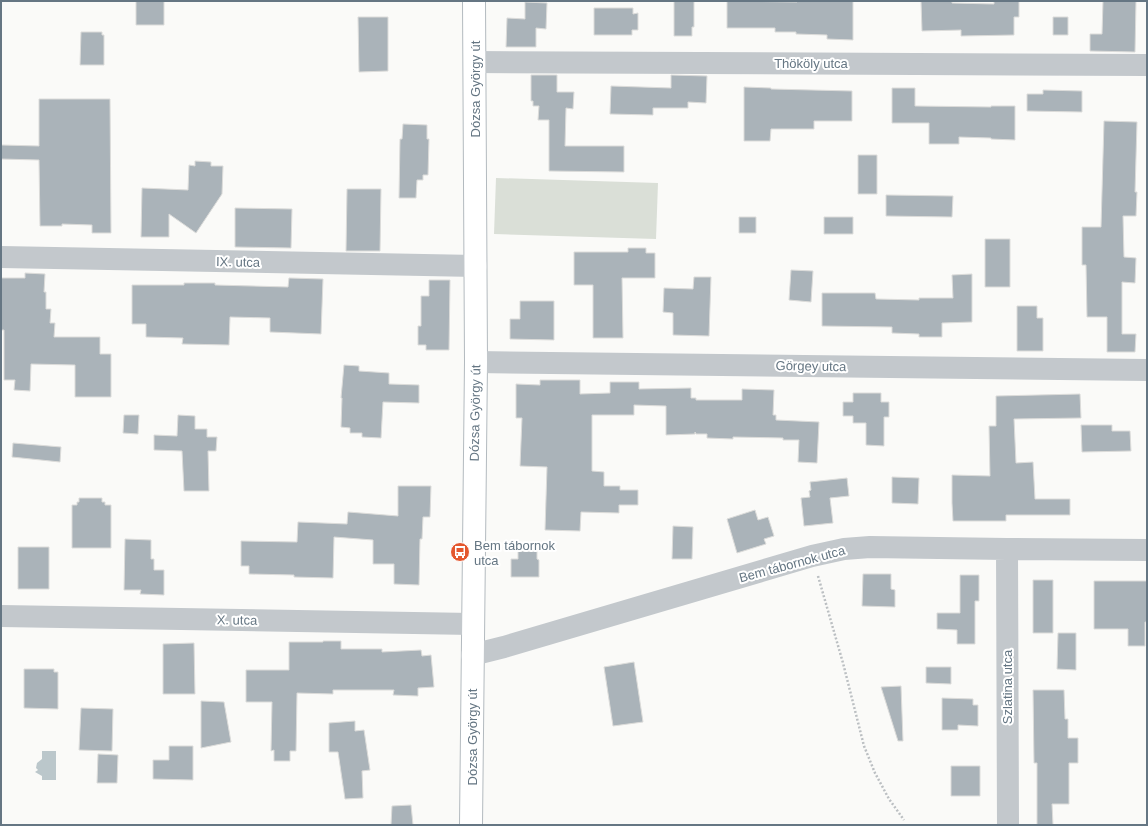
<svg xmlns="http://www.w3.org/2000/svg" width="1148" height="826" viewBox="0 0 1148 826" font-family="Arial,sans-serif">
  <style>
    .green { fill: #dadfd7 }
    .water { fill: #bbc7cb }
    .building { fill: #aab3b9; stroke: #dcdcda }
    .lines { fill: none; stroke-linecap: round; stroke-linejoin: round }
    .secondary-casing { stroke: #b3babf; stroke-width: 24 }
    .path { stroke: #bbbfc2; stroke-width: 2.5; stroke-dasharray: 2 2; stroke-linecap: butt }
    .street { stroke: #c3c8cc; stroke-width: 22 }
    .secondary { stroke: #fff; stroke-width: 22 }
    .labels { text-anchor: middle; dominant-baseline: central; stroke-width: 4; stroke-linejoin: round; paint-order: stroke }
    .street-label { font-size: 13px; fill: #657683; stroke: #fff }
    .poi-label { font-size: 13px; fill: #657683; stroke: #fff; text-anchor: start }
  </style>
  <rect width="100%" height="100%" fill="#fafaf8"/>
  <path class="green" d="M 496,178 L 658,183 L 656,239 L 494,234 Z"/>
  <path class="water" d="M 42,751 L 56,751 L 56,780 L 42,780 L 42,776 L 35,772 L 38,770 L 36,768 L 37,763 L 42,759 Z"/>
  <path class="building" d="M 136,1 L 164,1 L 164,25 L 136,25 Z
    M 674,1 L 694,1 L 694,27 L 692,27 L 692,36 L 674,36 Z
    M 727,1 L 797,2 L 797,1 L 853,1 L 853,40 L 827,39 L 827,35 L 796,34 L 796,32 L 775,32 L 775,28 L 727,28 Z
    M 921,1 L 952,1 L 952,3 L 994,4 L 994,1 L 1019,1 L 1019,17 L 1014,17 L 1014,35 L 961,36 L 961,30 L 922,31 Z
    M 1103,1 L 1136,1 L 1135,52 L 1090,51 L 1090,34 L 1102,34 Z
    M 525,2 L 547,3 L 546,29 L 536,28 L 536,47 L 506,47 L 507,18 L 525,19 Z
    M 594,8 L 633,8 L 633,14 L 638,13 L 638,30 L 632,30 L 632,35 L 594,35 Z
    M 358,17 L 388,17 L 388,71 L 359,72 Z
    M 1053,17 L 1068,17 L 1068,35 L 1053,35 Z
    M 81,32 L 102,32 L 102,35 L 104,35 L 104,65 L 80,65 Z
    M 531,75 L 557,75 L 557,92 L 574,92 L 573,109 L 566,108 L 565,146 L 624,146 L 624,172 L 549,171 L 549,120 L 538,120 L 539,106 L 533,106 L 533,101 L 531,101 Z
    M 671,75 L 707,76 L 706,103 L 688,102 L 688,108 L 653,108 L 653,115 L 610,114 L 611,86 L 671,88 Z
    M 744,87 L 771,88 L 771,89 L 852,91 L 852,121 L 814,121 L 814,129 L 771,129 L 770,141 L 744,141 Z
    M 892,88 L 915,88 L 915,106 L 991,107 L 991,106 L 1015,106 L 1015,140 L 991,139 L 991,138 L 959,137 L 959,144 L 929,144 L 929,123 L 892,123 Z
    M 1043,90 L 1082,91 L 1082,112 L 1027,111 L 1027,94 L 1043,94 Z
    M 39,99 L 110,99 L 111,233 L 92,233 L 92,225 L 62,224 L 62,226 L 40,226 L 39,160 L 1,159 L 1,145 L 39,146 Z
    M 1104,121 L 1137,122 L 1135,192 L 1137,192 L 1136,216 L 1123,216 L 1124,257 L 1136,258 L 1135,283 L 1122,282 L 1122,334 L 1136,334 L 1135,352 L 1107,352 L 1107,317 L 1087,317 L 1086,265 L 1082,265 L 1082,227 L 1101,227 Z
    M 403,124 L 427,125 L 427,139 L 429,139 L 428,175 L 423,175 L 423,180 L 417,180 L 416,198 L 399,198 L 400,139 L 402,139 Z
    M 858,155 L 877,155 L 877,194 L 858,194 Z
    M 195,161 L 211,162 L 211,166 L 223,166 L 222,194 L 196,233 L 169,214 L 169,237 L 141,237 L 142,188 L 188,190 L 189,165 L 195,166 Z
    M 347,189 L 381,189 L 380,251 L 346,251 Z
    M 886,195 L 953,196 L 952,217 L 886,216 Z
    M 235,208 L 292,209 L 291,248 L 235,247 Z
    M 739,217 L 756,217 L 756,233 L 739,233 Z
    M 824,217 L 853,217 L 853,234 L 824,234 Z
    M 985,239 L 1010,239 L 1010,287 L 985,287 Z
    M 628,248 L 646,248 L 646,253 L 655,253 L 655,278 L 622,278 L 623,338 L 593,338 L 593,285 L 574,285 L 574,252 L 628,252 Z
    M 791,270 L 813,271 L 811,302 L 789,300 Z
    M 25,273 L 45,274 L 44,292 L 46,292 L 46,309 L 51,309 L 50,323 L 55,323 L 54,337 L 100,337 L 100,354 L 111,354 L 111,397 L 75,397 L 75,365 L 31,364 L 30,391 L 14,390 L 15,380 L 4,380 L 4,330 L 1,330 L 1,278 L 25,278 Z
    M 972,274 L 972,322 L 942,323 L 942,337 L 919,337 L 919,334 L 892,333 L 892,327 L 822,326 L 822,293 L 875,293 L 876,299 L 919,300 L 919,298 L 953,298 L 952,275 Z
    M 694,277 L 711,277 L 709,336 L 673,335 L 673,313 L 663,312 L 664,288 L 693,289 Z
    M 289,278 L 323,279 L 321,334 L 270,332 L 270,318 L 230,317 L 229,345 L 182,344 L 183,338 L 146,337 L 146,324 L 132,324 L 132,285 L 184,285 L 184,283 L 215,283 L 215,285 L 288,287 Z
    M 429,280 L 450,280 L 449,350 L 426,350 L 426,345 L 418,345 L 418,326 L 421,326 L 421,296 L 429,296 Z
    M 520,301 L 554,301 L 554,340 L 510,339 L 510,319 L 520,319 Z
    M 1017,306 L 1037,306 L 1037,318 L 1043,318 L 1043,351 L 1017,351 Z
    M 344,365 L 359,366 L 359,371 L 389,373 L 389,384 L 419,385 L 419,403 L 383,402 L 381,438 L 362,437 L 362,433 L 350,433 L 350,428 L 341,427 L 342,398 L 341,398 Z
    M 540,380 L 580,380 L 580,394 L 610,393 L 610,382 L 639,382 L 639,389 L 691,388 L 691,398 L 696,398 L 696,400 L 742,400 L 742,389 L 774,390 L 773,415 L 776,415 L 776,420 L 819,422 L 817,463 L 798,462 L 799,440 L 783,440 L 783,438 L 733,437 L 733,439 L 707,438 L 707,434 L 696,434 L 695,432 L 695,434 L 666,435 L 666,406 L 634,405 L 634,415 L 592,415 L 592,471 L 604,472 L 604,486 L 620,486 L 620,490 L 638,490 L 638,505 L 619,505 L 619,513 L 581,512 L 580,531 L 545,530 L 547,467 L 520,466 L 522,418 L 516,418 L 516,384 L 540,385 Z
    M 853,393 L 881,393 L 881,402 L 889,402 L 889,417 L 884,417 L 884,446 L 866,445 L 866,423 L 853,423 L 853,416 L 843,416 L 843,402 L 853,402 Z
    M 1080,394 L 1081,418 L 1014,419 L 1016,463 L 1033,462 L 1035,499 L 1070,499 L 1070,515 L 1006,515 L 1006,521 L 953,521 L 952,503 L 952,475 L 990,476 L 989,426 L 996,426 L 996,396 Z
    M 124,415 L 139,415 L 138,434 L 123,433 Z
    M 178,415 L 195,416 L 195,429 L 207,429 L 207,437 L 217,437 L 216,451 L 208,451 L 209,491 L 184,491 L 182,451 L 154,450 L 154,435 L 177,436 Z
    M 1081,425 L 1112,425 L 1112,431 L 1130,431 L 1131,451 L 1082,452 Z
    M 13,443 L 61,447 L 60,462 L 12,457 Z
    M 892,477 L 919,478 L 918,504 L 892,503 Z
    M 847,478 L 849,496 L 830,498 L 833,523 L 804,526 L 801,498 L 810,497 L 809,491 L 811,490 L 810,482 Z
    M 398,486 L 431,486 L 430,517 L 423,517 L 422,539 L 420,539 L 419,585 L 394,584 L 394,564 L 373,564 L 373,540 L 334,537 L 333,578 L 294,577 L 294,575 L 249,574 L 249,566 L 241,566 L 241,541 L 297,542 L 298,522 L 347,524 L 348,512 L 398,516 Z
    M 79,498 L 102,498 L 102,502 L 105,502 L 105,505 L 111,505 L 111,548 L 72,548 L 72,505 L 77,505 L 77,502 L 79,502 Z
    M 755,510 L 758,520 L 768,517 L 774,536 L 764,539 L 766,544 L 737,553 L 727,519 Z
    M 673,526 L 693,527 L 692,559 L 672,559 Z
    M 125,539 L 151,540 L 151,559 L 154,559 L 154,570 L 164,570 L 164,595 L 140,594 L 141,590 L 124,590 Z
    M 18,547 L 49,547 L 49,589 L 18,589 Z
    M 518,551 L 537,551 L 537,559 L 539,560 L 539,577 L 511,577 L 511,559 L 518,559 Z
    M 863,574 L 891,574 L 891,589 L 895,590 L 895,607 L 862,606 Z
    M 960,575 L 979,575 L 979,601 L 975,601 L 975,644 L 957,644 L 957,630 L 937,629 L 937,613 L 960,613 Z
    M 1033,580 L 1053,580 L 1053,633 L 1033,633 Z
    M 1094,581 L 1147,581 L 1147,622 L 1145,622 L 1145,646 L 1128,646 L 1128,629 L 1094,629 Z
    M 1058,633 L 1076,633 L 1076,670 L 1057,669 Z
    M 323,641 L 341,641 L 341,649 L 382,649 L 382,652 L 421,650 L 422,656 L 431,655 L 434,687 L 418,688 L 418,696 L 393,695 L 394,690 L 333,690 L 333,694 L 297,693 L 296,751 L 290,751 L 290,761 L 274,761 L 274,750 L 271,751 L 272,702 L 246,702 L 246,670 L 289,670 L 289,642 L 323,642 Z
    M 194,643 L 195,694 L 163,694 L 163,644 Z
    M 634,662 L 643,722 L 613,726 L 604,667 Z
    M 926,667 L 951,667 L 951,684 L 926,683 Z
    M 24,669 L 54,669 L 54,672 L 58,672 L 58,709 L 24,708 Z
    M 901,686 L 903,741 L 898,741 L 881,687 Z
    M 1033,690 L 1064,690 L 1065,719 L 1068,719 L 1068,738 L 1078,738 L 1078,763 L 1069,763 L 1069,804 L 1052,804 L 1053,825 L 1037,825 L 1037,763 L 1034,763 Z
    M 942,698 L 973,699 L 973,705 L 978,705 L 978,726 L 958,725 L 958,730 L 942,730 Z
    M 201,701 L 224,702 L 231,742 L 201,748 Z
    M 81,708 L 113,709 L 112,751 L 79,750 Z
    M 355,721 L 355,731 L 364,730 L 370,770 L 362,771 L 363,798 L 345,799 L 338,752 L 329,752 L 329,723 Z
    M 169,746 L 193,746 L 193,780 L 153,779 L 153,760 L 169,760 Z
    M 98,754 L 118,755 L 117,783 L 97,783 Z
    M 951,766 L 980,766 L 980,796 L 951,796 Z
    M 411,805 L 413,825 L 391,825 L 392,806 Z"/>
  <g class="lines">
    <defs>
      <path id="secondary" d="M 471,825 L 476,362 L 474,1"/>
    </defs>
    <use href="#secondary" class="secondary-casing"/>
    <path class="path" d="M 818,576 L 843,663 L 864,746 L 875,773 L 889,799 L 904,820"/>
    <path class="street" d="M 475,62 L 1147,65
      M 1,257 L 476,266
      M 476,362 L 1147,370
      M 1007,549 L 1008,825
      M 1,616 L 472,624
      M 472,655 L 504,647 L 812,556 L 844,549 L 870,547 L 1007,549 L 1147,550"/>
    <use href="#secondary" class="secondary"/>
  </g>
  <defs>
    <symbol id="bus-disc" viewBox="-11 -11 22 22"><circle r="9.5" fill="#e4572e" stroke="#fff"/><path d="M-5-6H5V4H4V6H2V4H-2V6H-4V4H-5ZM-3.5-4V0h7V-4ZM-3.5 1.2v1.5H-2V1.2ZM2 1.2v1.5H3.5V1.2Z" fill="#fff"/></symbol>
  </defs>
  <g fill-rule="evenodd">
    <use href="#bus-disc" x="449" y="541" width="22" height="22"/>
  </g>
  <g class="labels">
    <g class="street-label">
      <text x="811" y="63">Thököly utca</text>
      <text transform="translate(475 89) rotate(-90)">Dózsa György út</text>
      <text transform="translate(238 262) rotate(1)">IX. utca</text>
      <text transform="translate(811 366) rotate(1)">Görgey utca</text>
      <text transform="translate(475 413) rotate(-89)">Dózsa György út</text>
      <text transform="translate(792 564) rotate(-15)">Bem tábornok utca</text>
      <text transform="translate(237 620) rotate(1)">X. utca</text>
      <text transform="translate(1007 687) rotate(-90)">Szlatina utca</text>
      <text transform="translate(472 737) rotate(-90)">Dózsa György út</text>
    </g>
    <g class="poi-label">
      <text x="474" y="545">Bem tábornok<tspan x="474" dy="15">utca</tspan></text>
    </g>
  </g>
  <rect width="1148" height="826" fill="none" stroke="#657683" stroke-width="4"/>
</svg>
